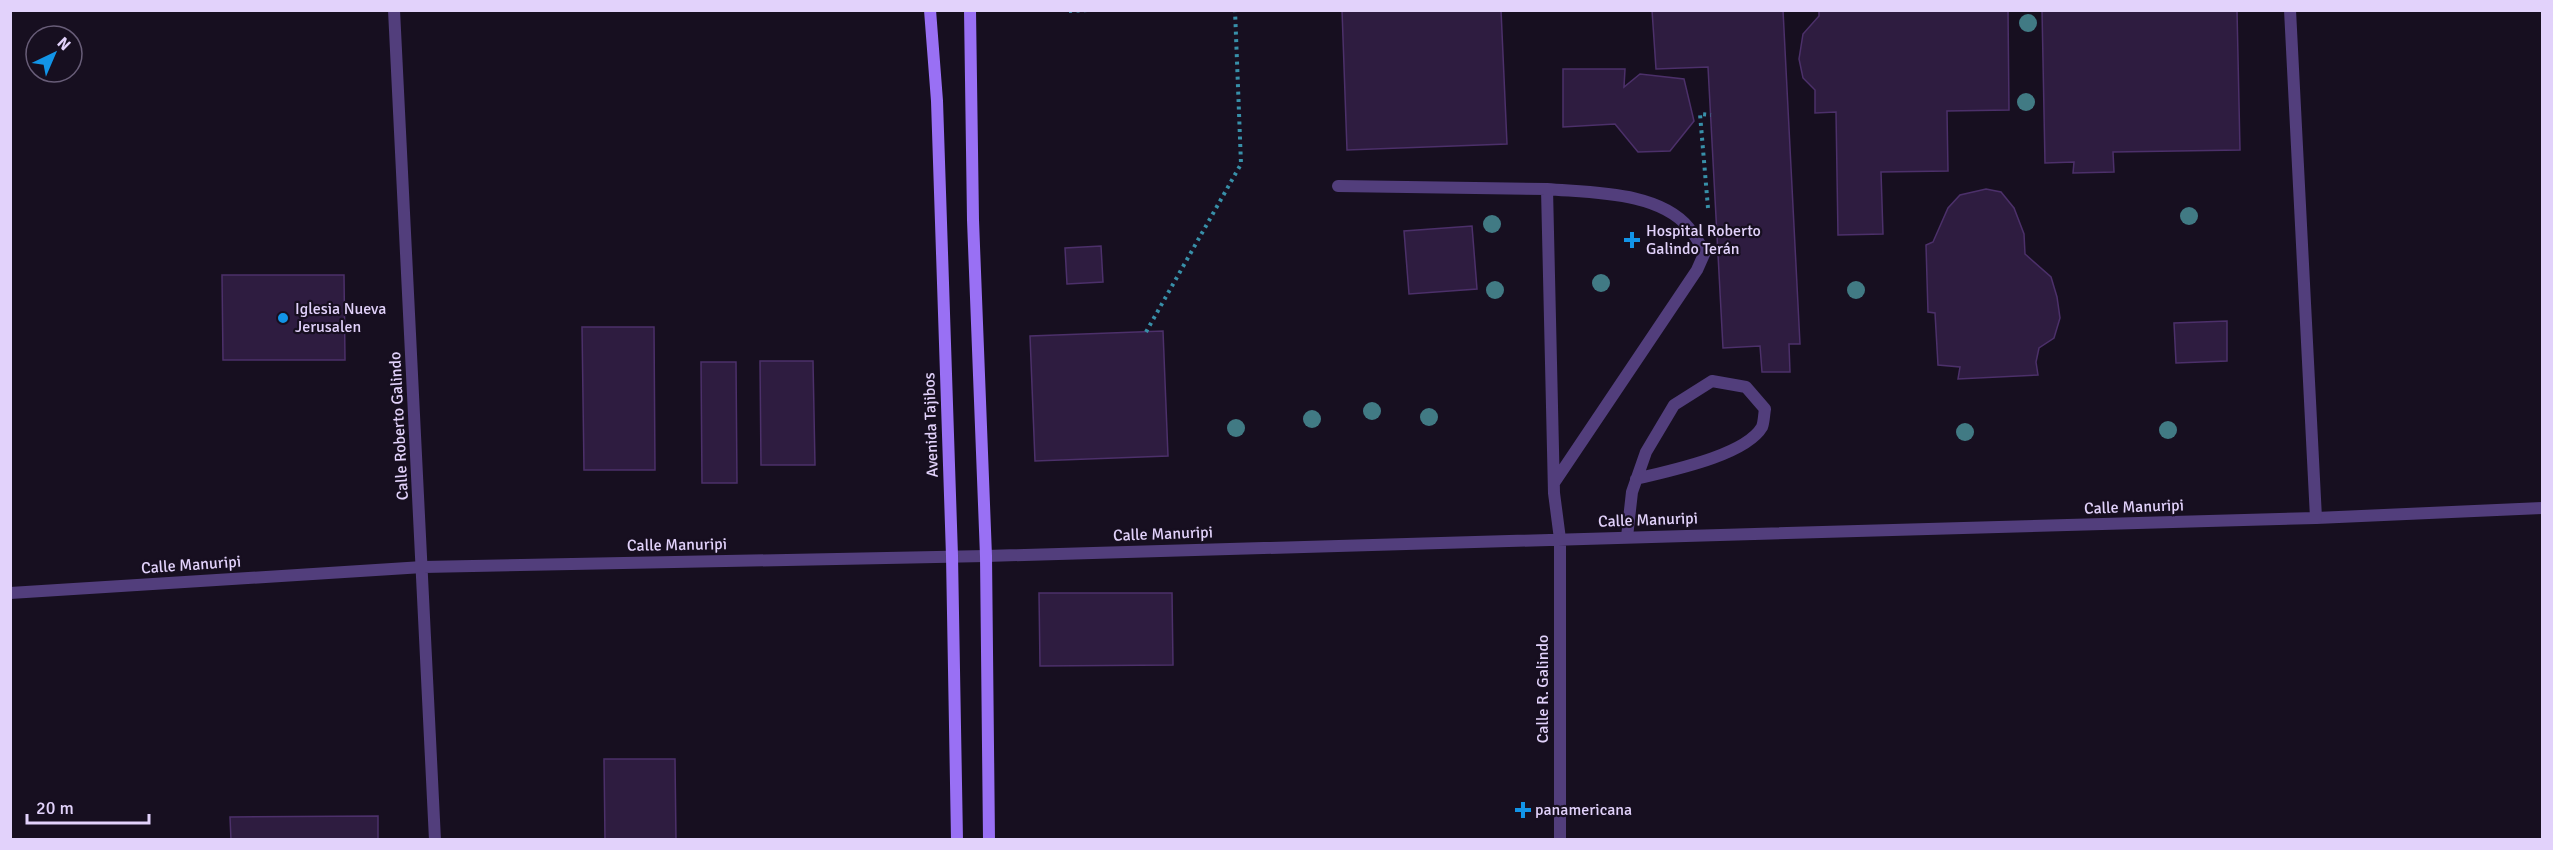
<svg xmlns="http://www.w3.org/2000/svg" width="2553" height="850" viewBox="0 0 2553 850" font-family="Signika,sans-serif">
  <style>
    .building { fill: #2e1c40; stroke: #4c306a; stroke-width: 1.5 }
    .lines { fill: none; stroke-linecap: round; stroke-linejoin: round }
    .path { stroke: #3890a9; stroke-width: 4; stroke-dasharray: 3 4.5; stroke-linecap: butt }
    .lane { stroke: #523e7c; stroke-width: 12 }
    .street { stroke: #523e7c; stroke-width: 12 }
    .secondary { stroke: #9970f4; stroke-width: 12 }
    .tree { fill: #417a84 }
    .poi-dot { fill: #1294e7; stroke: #170f20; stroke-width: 2 }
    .labels { text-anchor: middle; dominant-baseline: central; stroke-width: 4.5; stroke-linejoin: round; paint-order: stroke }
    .poi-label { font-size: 16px; fill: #e2d2fb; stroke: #170f20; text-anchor: start }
    .street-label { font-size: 16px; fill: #e2d2fb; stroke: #170f20 }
  </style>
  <rect width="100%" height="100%" fill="#170f20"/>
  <path class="building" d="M 1342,10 L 1501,10 L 1507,144 L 1347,150 Z
    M 1652,10 L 1783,10 L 1800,344 L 1789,344 L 1790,372 L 1762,372 L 1760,346 L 1723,348 L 1708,67 L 1656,69 Z
    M 1819,10 L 2008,10 L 2009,110 L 1947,111 L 1948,171 L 1881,172 L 1883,234 L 1838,235 L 1836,112 L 1815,113 L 1815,90 L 1803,78 L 1799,59 L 1803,34 L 1819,16 Z
    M 2042,10 L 2237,10 L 2240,150 L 2113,152 L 2114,172 L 2073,173 L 2074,162 L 2045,163 Z
    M 1563,69 L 1625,69 L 1624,87 L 1640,74 L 1684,79 L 1694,121 L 1670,151 L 1638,152 L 1615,124 L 1563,127 Z
    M 1986,189 L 2001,192 L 2014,208 L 2024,234 L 2025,254 L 2051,277 L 2057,297 L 2060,318 L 2054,338 L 2039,348 L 2036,362 L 2038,375 L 1958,379 L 1960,367 L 1938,365 L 1935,313 L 1928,312 L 1926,245 L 1933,242 L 1948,208 L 1960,195 Z
    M 1472,226 L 1477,289 L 1409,294 L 1404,231 Z
    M 1101,246 L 1103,282 L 1067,284 L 1065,248 Z
    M 222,275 L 344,275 L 345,360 L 223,360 Z
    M 2227,321 L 2227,361 L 2176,363 L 2174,323 Z
    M 582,327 L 654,327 L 655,470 L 584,470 Z
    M 1163,331 L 1168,456 L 1035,461 L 1030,336 Z
    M 760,361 L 813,361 L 815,465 L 761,465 Z
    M 701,362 L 736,362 L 737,483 L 702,483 Z
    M 1039,593 L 1172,593 L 1173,665 L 1040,666 Z
    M 604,759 L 675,759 L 676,840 L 605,840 Z
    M 378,816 L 378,840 L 231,840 L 230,817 Z"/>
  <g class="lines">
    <path class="path" d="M 1069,11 L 1087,10
      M 1708,208 L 1700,114 L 1711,115
      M 1146,332 L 1241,164 L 1235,10"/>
    <path class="lane" d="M 1338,186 L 1547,189 L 1554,493 L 1560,539
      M 1547,189 C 1591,193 1659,191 1689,228 C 1695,236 1700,244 1705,252 L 1697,270 L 1554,483
      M 2316,518 L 2542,508
      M 1627,537 L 1632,492 L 1646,452 L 1674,405 L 1712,381 L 1746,387 L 1765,409 C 1764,414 1764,422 1762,427 C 1745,456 1668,471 1636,479"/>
    <path class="street" d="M 394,10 L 435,840
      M 1560,539 L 1560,840
      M 10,593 L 423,567 L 986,556 L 2316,518 L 2290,10"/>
    <path class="secondary" d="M 930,10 L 937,101 L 952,556 L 957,840
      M 970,10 L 973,220 L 986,556 L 989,840"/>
  </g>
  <g class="tree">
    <circle cx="2028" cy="23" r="9"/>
    <circle cx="2026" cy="102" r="9"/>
    <circle cx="2189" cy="216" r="9"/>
    <circle cx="1492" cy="224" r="9"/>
    <circle cx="1601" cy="283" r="9"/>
    <circle cx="1495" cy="290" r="9"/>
    <circle cx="1856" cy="290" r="9"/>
    <circle cx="1372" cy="411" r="9"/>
    <circle cx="1429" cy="417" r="9"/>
    <circle cx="1312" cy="419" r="9"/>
    <circle cx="1236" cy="428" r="9"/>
    <circle cx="2168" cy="430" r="9"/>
    <circle cx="1965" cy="432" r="9"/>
  </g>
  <g class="poi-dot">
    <path d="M1629 231h6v6h6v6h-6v6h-6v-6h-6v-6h6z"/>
    <circle cx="283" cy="318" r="6"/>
    <path d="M1520 801h6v6h6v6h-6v6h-6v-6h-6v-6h6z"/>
  </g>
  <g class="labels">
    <g class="poi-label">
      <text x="1646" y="231">Hospital Roberto<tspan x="1646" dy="18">Galindo Terán</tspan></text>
      <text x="295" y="309">Iglesia Nueva<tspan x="295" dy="18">Jerusalen</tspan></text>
      <text x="1535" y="810">panamericana</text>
    </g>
    <g class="street-label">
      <text transform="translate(931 425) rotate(-92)">Avenida Tajibos</text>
      <text transform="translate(399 426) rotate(-93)">Calle Roberto Galindo</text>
      <text transform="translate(2134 507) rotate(-2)">Calle Manuripi</text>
      <text transform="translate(1648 520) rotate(-2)">Calle Manuripi</text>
      <text transform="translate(1163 534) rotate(-2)">Calle Manuripi</text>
      <text transform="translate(677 545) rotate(-1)">Calle Manuripi</text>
      <text transform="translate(191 565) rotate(-4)">Calle Manuripi</text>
      <text transform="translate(1543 689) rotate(-90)">Calle R. Galindo</text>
    </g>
  </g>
  <rect width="2553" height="850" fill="none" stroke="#e2d2fb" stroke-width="24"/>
  <g transform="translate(54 54) rotate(44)"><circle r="28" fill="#170f20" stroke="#685d78" stroke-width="1.5"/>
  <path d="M0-4.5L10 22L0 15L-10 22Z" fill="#1294e7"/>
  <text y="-9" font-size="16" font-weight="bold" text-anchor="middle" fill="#e2d2fb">N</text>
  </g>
  <path d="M27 814v9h122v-9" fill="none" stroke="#e2d2fb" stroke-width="3"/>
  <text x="36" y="814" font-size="18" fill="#e2d2fb" stroke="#170f20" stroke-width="4.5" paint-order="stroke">20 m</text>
</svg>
